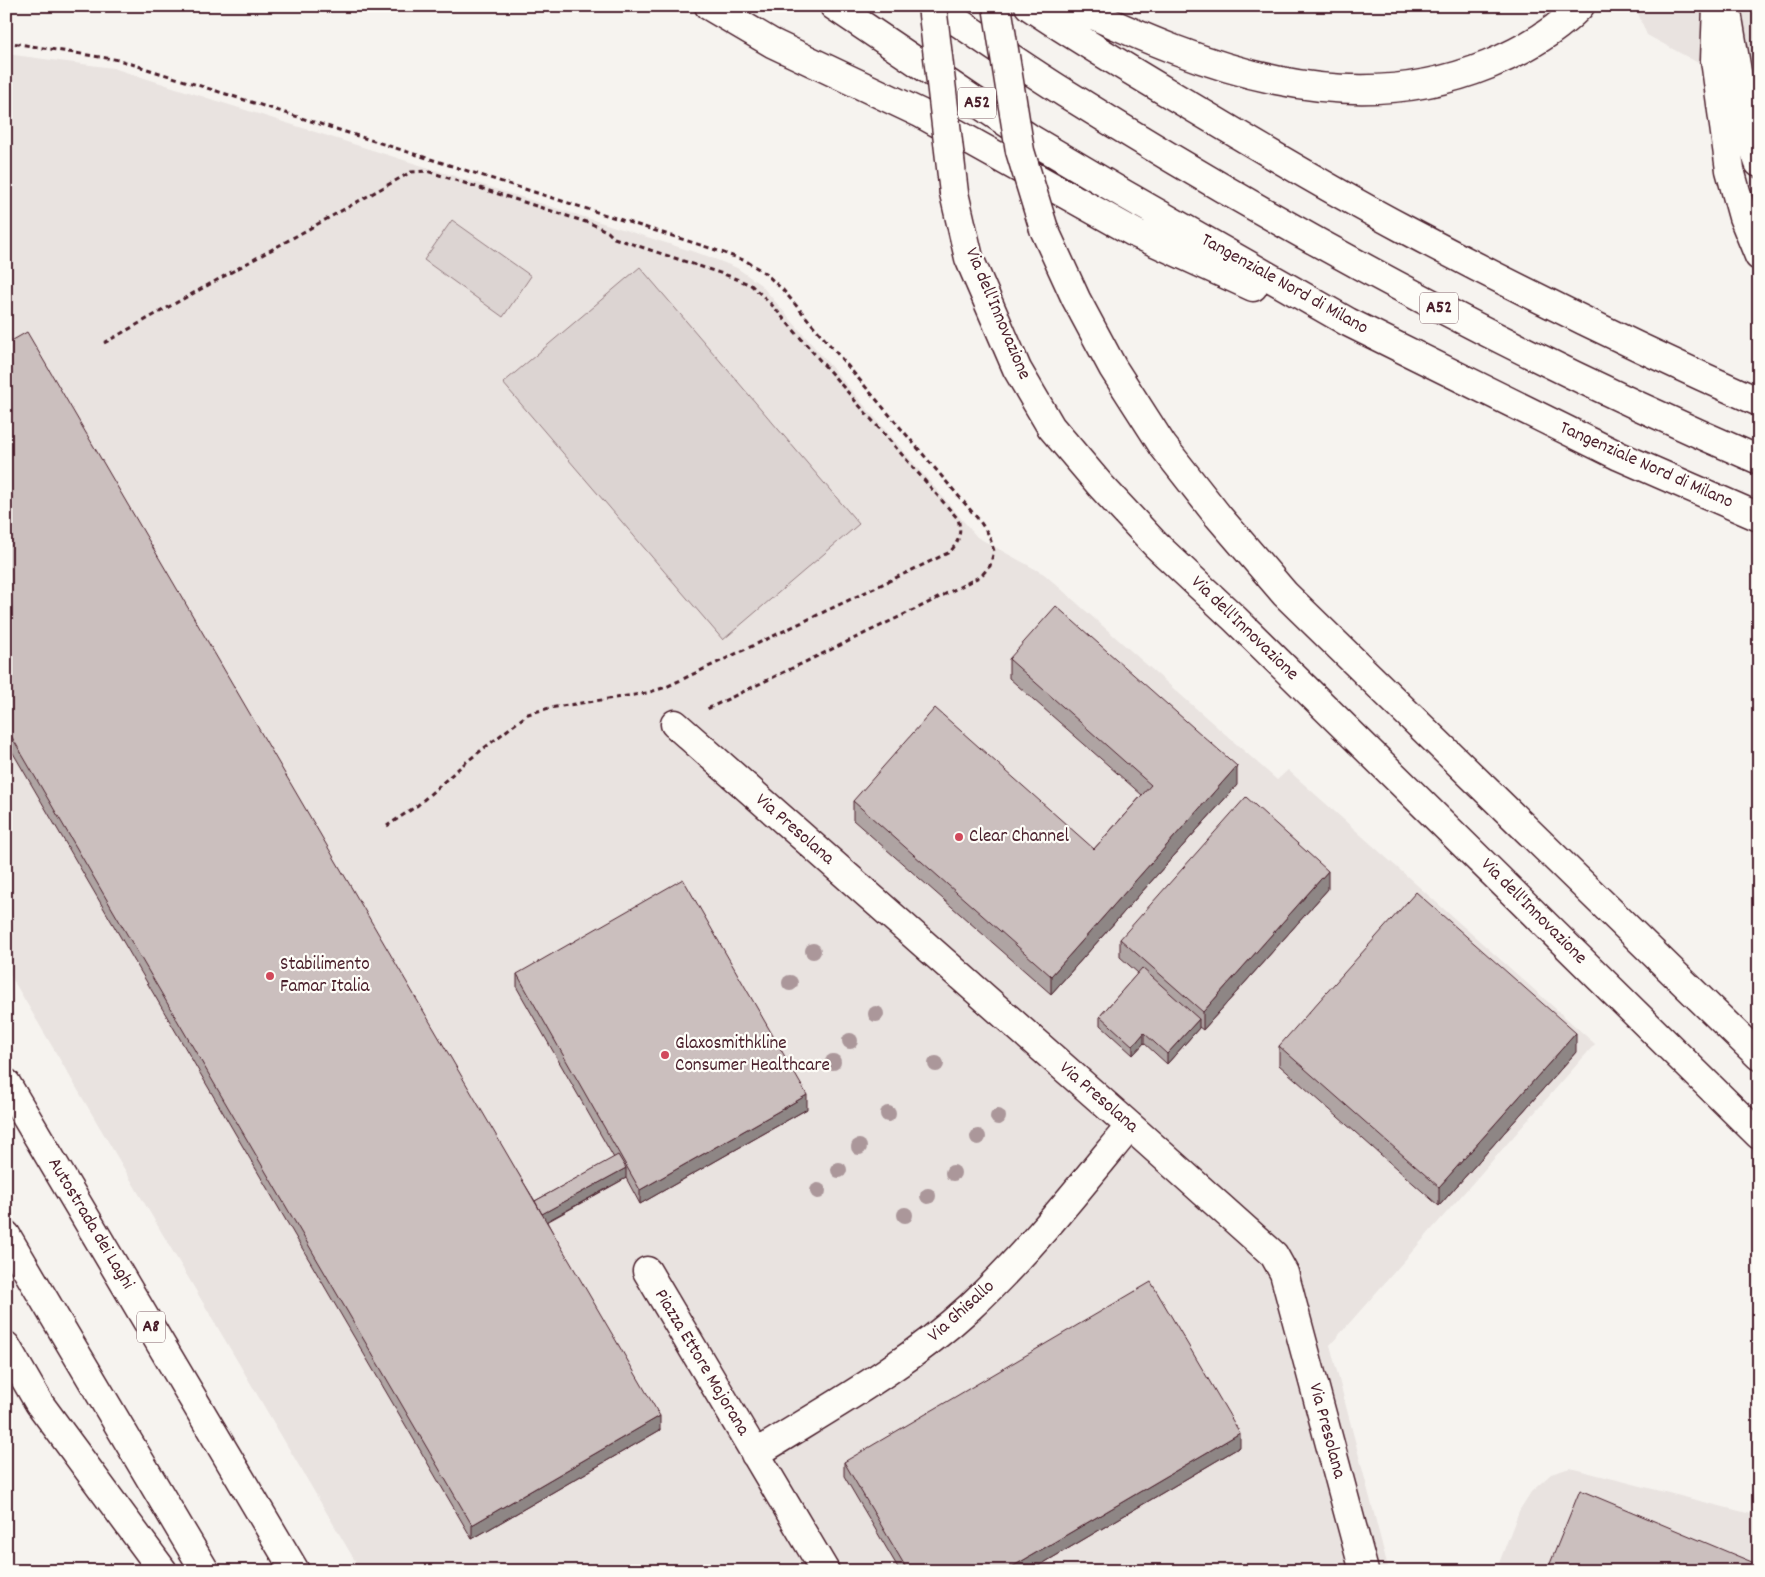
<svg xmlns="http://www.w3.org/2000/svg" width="1765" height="1577" viewBox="0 0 1765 1577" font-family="Dekko,sans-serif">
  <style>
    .built { fill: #e9e3e0 }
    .green { fill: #dcd4d2; stroke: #937a7e }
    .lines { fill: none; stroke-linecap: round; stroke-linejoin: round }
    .minor-casing { stroke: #4a1f2b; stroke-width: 31 }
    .major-casing { stroke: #4a1f2b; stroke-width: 31 }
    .highway-casing { stroke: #4a1f2b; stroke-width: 31 }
    .path { stroke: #4a1f2b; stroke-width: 3; stroke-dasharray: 5 4; stroke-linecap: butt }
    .minor { stroke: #fdfcf7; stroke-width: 28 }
    .major { stroke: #fdfcf7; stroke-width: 28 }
    .highway { stroke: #fdfcf7; stroke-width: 28 }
    .major-bridge-casing { stroke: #4a1f2b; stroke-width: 31; stroke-linecap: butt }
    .major-bridge { stroke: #fdfcf7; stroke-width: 28 }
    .tree { fill: #ab979a }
    .wall { fill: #afa4a3; stroke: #4a1f2b }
    .shaded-wall { fill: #8e8685; stroke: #4a1f2b }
    .building { fill: #cbbfbe; stroke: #4a1f2b }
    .poi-dot { fill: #d1495b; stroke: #fdfcf7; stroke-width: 2 }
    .labels { text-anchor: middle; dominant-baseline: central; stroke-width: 4.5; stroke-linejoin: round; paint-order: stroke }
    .shield { fill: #fdfcf7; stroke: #806168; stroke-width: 1 }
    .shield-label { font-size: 18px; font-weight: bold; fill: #4a1f2b }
    .street-label { font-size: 19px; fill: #4a1f2b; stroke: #fdfcf7 }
    .poi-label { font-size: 19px; fill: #4a1f2b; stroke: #fdfcf7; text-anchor: start }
  </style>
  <rect width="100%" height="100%" fill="#f6f3ef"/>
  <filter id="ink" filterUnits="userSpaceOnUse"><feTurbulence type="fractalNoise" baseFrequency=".02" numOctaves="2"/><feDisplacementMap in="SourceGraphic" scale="10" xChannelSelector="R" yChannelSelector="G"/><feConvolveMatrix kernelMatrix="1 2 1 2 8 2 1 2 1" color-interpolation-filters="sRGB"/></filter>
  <g filter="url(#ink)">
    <path class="built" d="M 1635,6 L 1759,6 L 1759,96 L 1647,35 Z
      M 6,54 L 113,68 L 707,256 L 737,268 L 761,285 L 977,537 L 1044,574 L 1277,780 L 1288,770 L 1595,1044 L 1330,1345 L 1389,1571 L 361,1571 L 6,968 Z
      M 1570,1468 L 1759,1516 L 1759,1571 L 1496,1571 L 1519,1511 L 1531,1492 L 1551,1474 Z"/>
    <path class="green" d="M 452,220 L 531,276 L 503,317 L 424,260 Z
      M 640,267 L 859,524 L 723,640 L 503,383 Z"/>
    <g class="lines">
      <defs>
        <path id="minor" d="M 1726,6 L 1746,125 L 1759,163
          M 675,724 L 1130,1126 L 1274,1255 L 1284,1273 L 1364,1571
          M 647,1271 L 825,1571
          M 755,1454 C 829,1408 906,1366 970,1307 C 1029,1252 1079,1188 1130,1126"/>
        <path id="major" d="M 954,193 L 969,258 L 1017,369 L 1051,427 L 1101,486 L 1156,545 L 1235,619 L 1759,1135
          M 1044,229 L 1076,299 L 1113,368 L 1163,446 L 1218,516 L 1285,594 L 1759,1056"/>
        <path id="highway" d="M 709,6 L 772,43 L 920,113 L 1135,233 L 1253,287
          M 834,6 L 1031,139 L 1124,194 L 1348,322 L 1619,456 L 1759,517
          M 934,6 C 978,35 1020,65 1065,93 C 1287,232 1518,356 1759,460
          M 1029,6 C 1086,45 1147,80 1207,116 C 1272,155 1338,194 1406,230 C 1521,291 1639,349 1759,402
          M 1074,6 C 1204,67 1346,123 1488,65 C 1522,51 1554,33 1580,6
          M 1717,6 L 1715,60 L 1730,170 L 1743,217 L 1759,256
          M 6,1083 L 295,1571
          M 6,1235 L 205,1571
          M 6,1346 L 39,1403 L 163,1571"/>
      </defs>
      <use href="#minor" class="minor-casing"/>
      <use href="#major" class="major-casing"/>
      <use href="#highway" class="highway-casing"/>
      <path class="path" d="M 6,42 L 119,60 L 713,249 L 746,261 L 765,273 L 783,290 L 979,520 L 989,535 L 994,551 L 990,566 L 981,576 L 924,605 L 705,710
        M 104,343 L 411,172 L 427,171 L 592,224 L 608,232 L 614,238 L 729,276 L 751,285 L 771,304 L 958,519 C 962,533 959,541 950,552 L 666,687 L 647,693 L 549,708 L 528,714 L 465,763 L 418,805 L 387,826"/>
      <use href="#minor" class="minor"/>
      <use href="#major" class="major"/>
      <use href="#highway" class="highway"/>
      <defs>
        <path id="major-bridge" d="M 932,6 L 954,193
          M 997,6 L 1020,151 L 1044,229"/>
      </defs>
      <use href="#major-bridge" class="major-bridge-casing"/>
      <use href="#major-bridge" class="major-bridge"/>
    </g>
    <g class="tree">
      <circle cx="813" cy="951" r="8"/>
      <circle cx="790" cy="983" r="8"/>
      <circle cx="876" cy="1014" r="8"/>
      <circle cx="850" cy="1041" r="8"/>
      <circle cx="833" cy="1062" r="8"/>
      <circle cx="936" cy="1064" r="8"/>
      <circle cx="888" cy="1114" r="8"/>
      <circle cx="998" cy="1117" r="8"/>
      <circle cx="978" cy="1137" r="8"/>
      <circle cx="859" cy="1147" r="8"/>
      <circle cx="839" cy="1170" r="8"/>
      <circle cx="953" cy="1173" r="8"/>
      <circle cx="818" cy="1191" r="8"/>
      <circle cx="928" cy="1196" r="8"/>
      <circle cx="905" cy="1215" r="8"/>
    </g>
    <path class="wall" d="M 6,344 L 535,1201 L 614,1158 L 517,988 L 517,974 L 807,1109 L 640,1204 L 626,1178 L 547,1222 L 660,1430 L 472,1539 L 6,741 Z
      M 1009,659 L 1237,785 L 1051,994 L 853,820 L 853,801 L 1094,849 L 1142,795 L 1009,678 Z
      M 1328,889 L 1203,1030 L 1199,1027 L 1199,1028 L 1167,1064 L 1144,1043 L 1133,1055 L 1100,1025 L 1100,1016 L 1138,973 L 1120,957 L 1120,939 Z
      M 1279,1046 L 1576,1052 L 1439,1206 L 1279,1065 Z
      M 1240,1447 L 1030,1571 L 900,1571 L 844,1476 L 844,1462 Z"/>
    <path class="shaded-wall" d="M 1237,766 L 1237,785 L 1051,994 L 1051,976 Z
      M 1328,871 L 1328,889 L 1203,1030 L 1203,1012 Z
      M 1199,1019 L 1199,1028 L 1167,1064 L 1167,1054 Z
      M 1144,1033 L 1144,1043 L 1133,1055 L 1133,1046 Z
      M 1576,1033 L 1576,1052 L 1439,1206 L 1439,1187 Z
      M 807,1095 L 807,1109 L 640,1204 L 640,1190 Z
      M 626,1168 L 626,1178 L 540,1225 L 540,1215 Z
      M 660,1416 L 660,1430 L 472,1539 L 472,1525 Z
      M 1240,1433 L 1240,1447 L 1030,1571 L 1005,1571 Z"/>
    <path class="building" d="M 27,332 L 660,1416 L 472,1525 L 6,727 L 6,344 Z
      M 1056,606 L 1237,766 L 1051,976 L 853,801 L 935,708 L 1094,849 L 1151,785 L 1009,659 Z
      M 1246,797 L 1328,871 L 1203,1012 L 1120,939 Z
      M 683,879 L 807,1095 L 640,1190 L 517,974 Z
      M 1416,892 L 1576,1033 L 1439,1187 L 1279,1046 Z
      M 1142,968 L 1199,1019 L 1167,1054 L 1144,1033 L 1133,1046 L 1100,1016 Z
      M 618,1155 L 626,1168 L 542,1214 L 535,1201 Z
      M 1151,1282 L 1240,1433 L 1005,1571 L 908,1571 L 844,1462 Z
      M 1580,1490 L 1759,1565 L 1759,1571 L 1547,1571 Z"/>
  </g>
  <g class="poi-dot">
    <circle cx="959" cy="837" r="5"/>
    <circle cx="270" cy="976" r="5"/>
    <circle cx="665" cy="1055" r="5"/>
  </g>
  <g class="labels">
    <g class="shield">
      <rect x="958" y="87.5" width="38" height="31" rx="4"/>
      <rect x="1420" y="292.5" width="38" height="31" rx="4"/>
      <rect x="137" y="1311.5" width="28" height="31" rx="4"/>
    </g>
    <g class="shield-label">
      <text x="977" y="103">A52</text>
      <text x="1439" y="308">A52</text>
      <text x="151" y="1327">A8</text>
    </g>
    <g class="street-label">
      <text transform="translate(1284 285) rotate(29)">Tangenziale Nord di Milano</text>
      <text transform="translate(997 314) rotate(67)">Via dell'Innovazione</text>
      <text transform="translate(1646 466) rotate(24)">Tangenziale Nord di Milano</text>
      <text transform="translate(1244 629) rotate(44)">Via dell'Innovazione</text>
      <text transform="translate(794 830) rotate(41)">Via Presolana</text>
      <text transform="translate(1533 912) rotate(45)">Via dell'Innovazione</text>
      <text transform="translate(1098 1098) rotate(41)">Via Presolana</text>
      <text transform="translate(90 1224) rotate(59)">Autostrada dei Laghi</text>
      <text transform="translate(962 1312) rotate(-42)">Via Ghisallo</text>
      <text transform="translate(701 1363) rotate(59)">Piazza Ettore Majorana</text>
      <text transform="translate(1326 1431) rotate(75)">Via Presolana</text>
    </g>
    <g class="poi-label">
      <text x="969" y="837">Clear Channel</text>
      <text x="280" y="965">Stabilimento<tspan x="280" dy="22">Famar Italia</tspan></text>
      <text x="675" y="1044">Glaxosmithkline<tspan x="675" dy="22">Consumer Healthcare</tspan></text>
    </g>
  </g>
  <rect width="1765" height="1577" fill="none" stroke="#fdfcf7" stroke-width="25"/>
  <rect x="12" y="12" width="1740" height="1552" fill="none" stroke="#4a1f2b" stroke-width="2" filter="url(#ink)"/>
</svg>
